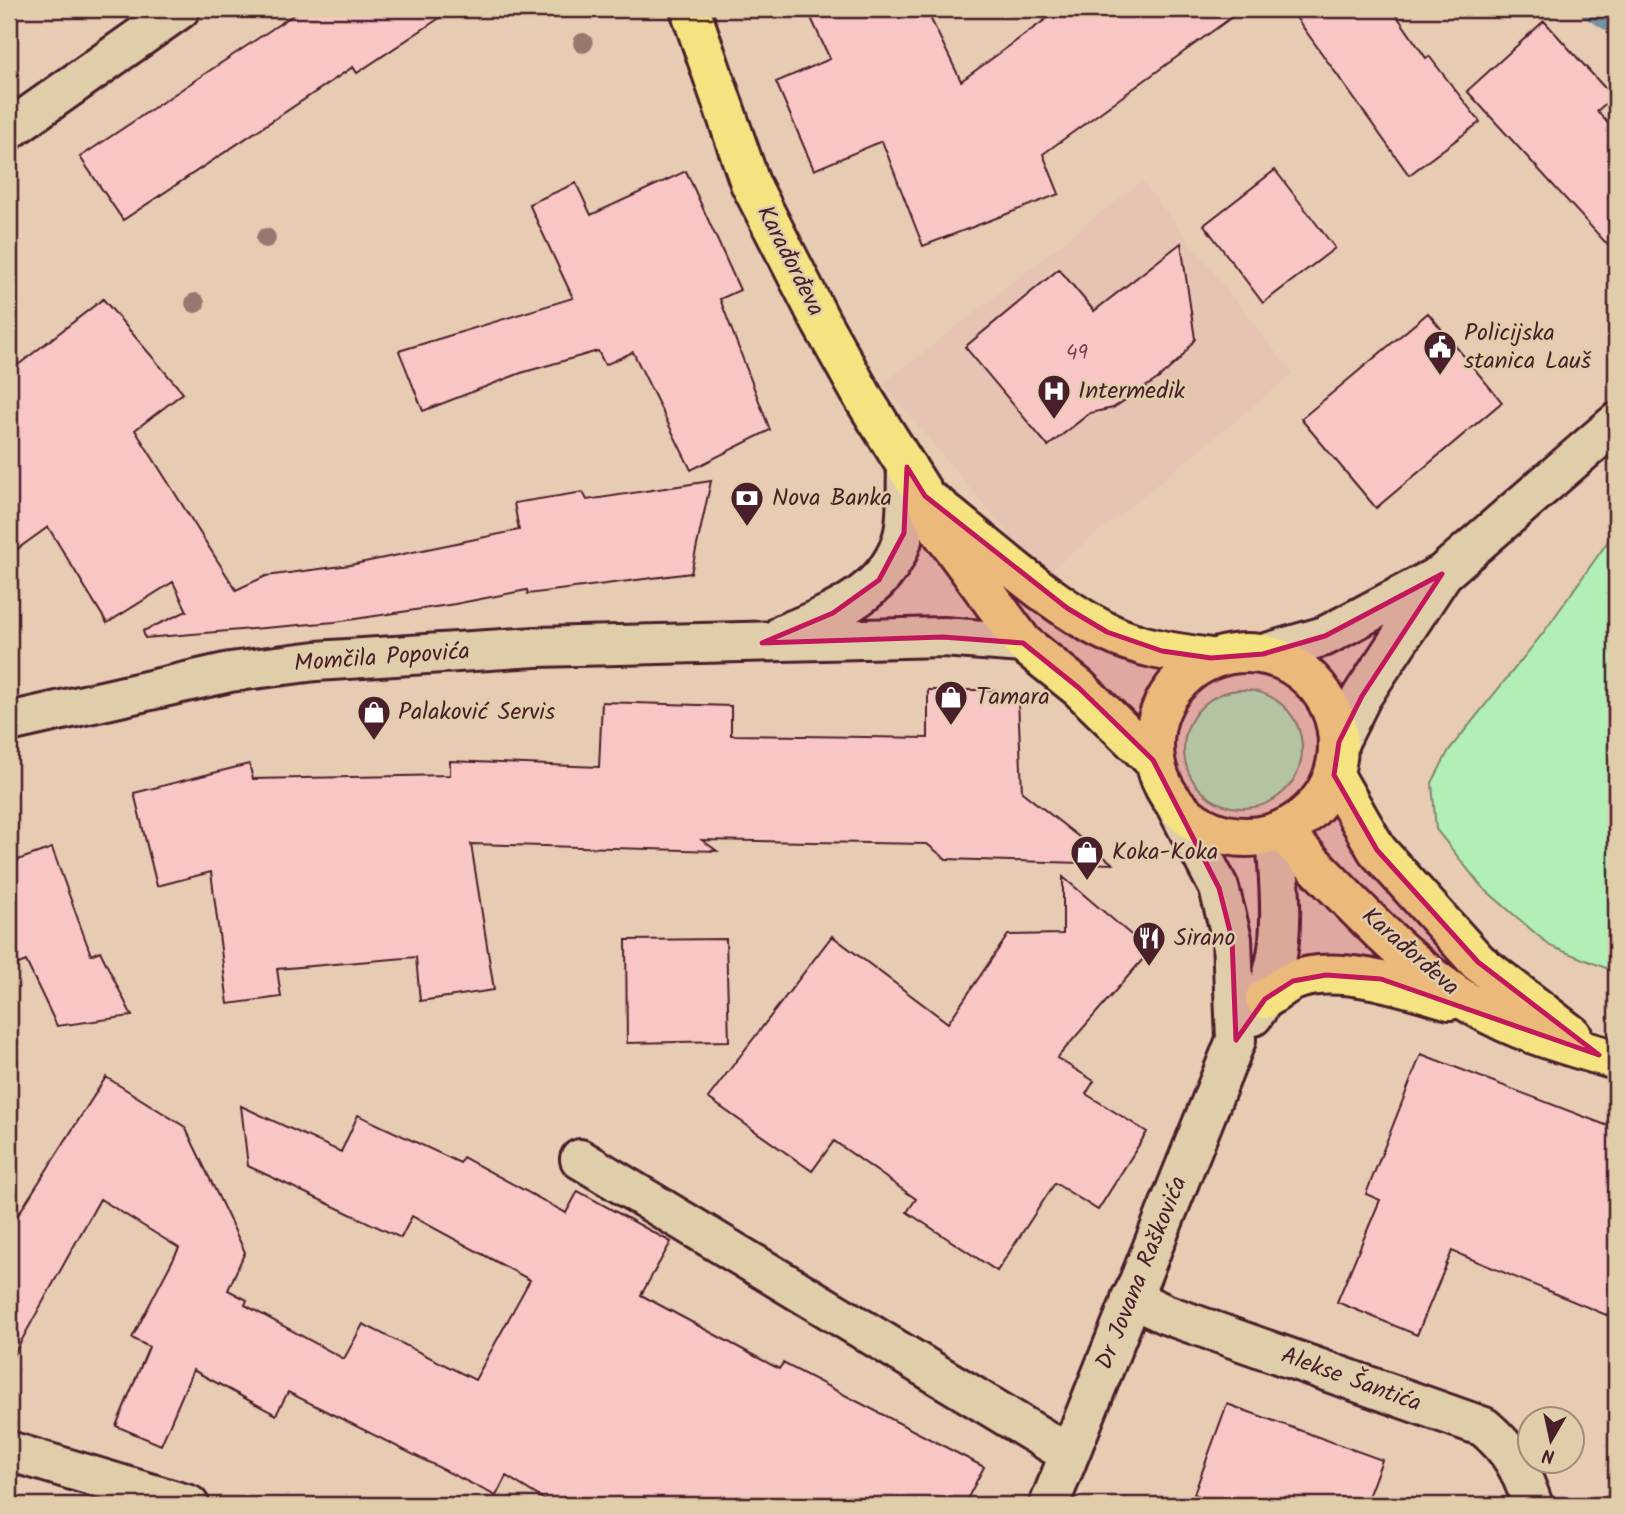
<svg xmlns="http://www.w3.org/2000/svg" width="1625" height="1514" viewBox="0 0 1625 1514" font-family="Kalam,sans-serif">
  <style>
    .built { fill: #e6c3b2 }
    .green { fill: #b1efb6; stroke: #7e8770; stroke-width: 2 }
    .lines { fill: none; stroke-linecap: round; stroke-linejoin: round }
    .stream { stroke: #7492a0; stroke-width: 18 }
    .building { fill: #f8c7c5; stroke: #4a1f2b; stroke-width: 2 }
    .minor-casing { stroke: #4a1f2b; stroke-width: 44 }
    .tertiary-casing { stroke: #4a1f2b; stroke-width: 44 }
    .primary-casing { stroke: #4a1f2b; stroke-width: 44 }
    .minor { stroke: #e0ceab; stroke-width: 38 }
    .tertiary { stroke: #e0ceab; stroke-width: 38 }
    .primary { stroke: #f5e382; stroke-width: 38 }
    .tree { fill: #967870 }
    .marked { fill: #c2185b; fill-opacity: 0.2; stroke: #c2185b; stroke-width: 5; stroke-linejoin: round }
    .labels { text-anchor: middle; dominant-baseline: central; stroke-width: 5; stroke-linejoin: round; paint-order: stroke }
    .number-label { font-size: 21px; fill: #764952 }
    .street-label { font-size: 24px; fill: #4a1f2b; stroke: #e0ceab }
    .poi-label { font-size: 24px; fill: #4a1f2b; stroke: #e0ceab; text-anchor: start }
  </style>
  <rect width="100%" height="100%" fill="#e7ccb3"/>
  <filter id="ink" filterUnits="userSpaceOnUse"><feTurbulence type="fractalNoise" baseFrequency=".0143" numOctaves="2"/><feDisplacementMap in="SourceGraphic" scale="14" xChannelSelector="R" yChannelSelector="G"/><feConvolveMatrix kernelMatrix="1 2 1 2 8 2 1 2 1" color-interpolation-filters="sRGB"/></filter>
  <g filter="url(#ink)">
    <path class="built" d="M 1142,181 L 1293,374 L 1044,576 L 883,384 Z"/>
    <path class="green" d="M 1616,530 L 1616,972 L 1550,946 L 1481,886 L 1436,829 L 1432,783 L 1449,750 L 1544,632 Z
      M1184 749a59 59 0 1 1 118 0a59 59 0 1 1-118 0Z"/>
    <g class="lines">
      <path class="stream" d="M 1588,9 L 1616,26"/>
    </g>
    <path class="building" d="M 302,9 L 453,9 L 357,73 L 353,67 L 123,220 L 80,157 Z
      M 807,9 L 926,9 L 961,81 L 1060,9 L 1243,9 L 1043,154 L 1059,194 L 923,246 L 882,141 L 814,170 L 776,82 L 830,59 Z
      M 1290,9 L 1392,9 L 1426,58 L 1429,56 L 1480,122 L 1409,175 Z
      M 1544,21 L 1613,97 L 1597,111 L 1616,132 L 1616,254 L 1467,91 Z
      M 1275,170 L 1335,248 L 1263,303 L 1204,225 Z
      M 686,171 L 740,290 L 720,299 L 770,430 L 691,470 L 633,352 L 605,365 L 598,351 L 521,373 L 423,411 L 399,351 L 573,298 L 529,204 L 576,183 L 591,215 Z
      M 1181,243 L 1195,339 L 1180,359 L 1159,378 L 1113,408 L 1090,413 L 1048,446 L 965,347 L 1059,269 L 1094,311 Z
      M 103,299 L 183,393 L 135,430 L 236,590 L 266,576 L 350,565 L 519,530 L 514,503 L 583,492 L 587,500 L 711,481 L 691,573 L 528,594 L 527,590 L 455,604 L 335,622 L 145,638 L 143,631 L 187,611 L 173,582 L 107,623 L 48,527 L 9,555 L 9,372 Z
      M 1428,313 L 1502,402 L 1376,508 L 1301,419 Z
      M 928,690 L 996,690 L 1003,701 L 1018,700 L 1022,792 L 1113,864 L 946,859 L 927,844 L 702,840 L 717,851 L 471,844 L 494,990 L 420,1001 L 416,957 L 277,969 L 281,997 L 228,1004 L 211,872 L 157,886 L 134,793 L 249,764 L 253,779 L 450,775 L 450,761 L 599,767 L 602,702 L 731,706 L 731,735 L 928,738 Z
      M 52,848 L 91,955 L 100,951 L 132,1016 L 57,1026 L 26,961 L 9,968 L 9,863 Z
      M 1063,877 L 1150,951 L 1057,1058 L 1094,1081 L 1086,1094 L 1147,1132 L 1098,1210 L 1055,1183 L 997,1271 L 907,1212 L 916,1199 L 834,1141 L 812,1171 L 708,1098 L 832,936 L 948,1023 L 1008,935 L 1063,934 Z
      M 726,939 L 729,1041 L 627,1043 L 626,940 Z
      M 1421,1054 L 1616,1129 L 1616,1319 L 1452,1251 L 1417,1335 L 1337,1302 L 1380,1200 L 1366,1194 Z
      M 106,1077 L 185,1127 L 245,1252 L 228,1290 L 247,1300 L 245,1305 L 344,1359 L 363,1324 L 475,1380 L 530,1280 L 412,1216 L 401,1238 L 248,1166 L 241,1106 L 341,1152 L 358,1115 L 460,1163 L 463,1157 L 566,1213 L 578,1191 L 671,1242 L 641,1295 L 779,1369 L 783,1363 L 984,1467 L 964,1505 L 553,1505 L 506,1476 L 496,1496 L 288,1392 L 276,1415 L 193,1370 L 161,1445 L 116,1426 L 149,1347 L 132,1338 L 179,1248 L 100,1199 L 9,1363 L 9,1229 Z
      M 1227,1404 L 1382,1460 L 1365,1505 L 1224,1505 L 1194,1494 Z"/>
    <g class="lines">
      <defs>
        <path id="minor" d="M 9,130 L 180,9
          M 783,634 C 832,614 892,591 904,532 C 908,512 906,488 907,467
          M 1263,654 L 1325,636 L 1442,574 L 1616,423
          M 9,722 L 230,672 L 316,661 L 536,647 L 943,637 L 1023,643
          M 1339,742 L 1362,696 L 1441,576
          M 580,1159 L 1069,1454
          M 1131,1298 L 1165,1314 L 1484,1427 C 1513,1452 1520,1469 1533,1505
          M 9,1451 L 189,1505"/>
        <path id="tertiary" d="M 1253,1016 C 1291,963 1279,894 1276,832
          M 1049,1505 L 1236,1040 L 1232,939 L 1219,888 L 1176,806"/>
        <path id="primary" d="M 690,9 L 750,183 L 821,322 L 864,399 L 925,496 L 940,530 L 1023,643 L 1079,688 L 1153,760
          M 935,504 C 985,544 1051,605 1107,632 C 1139,648 1175,653 1211,658
          M1154 745a92 92 0 1 1 184 0a92 92 0 1 1-184 0Z
          M 1334,775 L 1377,850 L 1478,962 L 1572,1035
          M 1281,831 C 1338,887 1407,968 1476,1007 C 1519,1033 1569,1046 1616,1060
          M 1265,999 C 1274,994 1283,985 1293,981 C 1335,963 1408,987 1450,1000"/>
      </defs>
      <use href="#minor" class="minor-casing"/>
      <use href="#tertiary" class="tertiary-casing"/>
      <use href="#primary" class="primary-casing"/>
      <use href="#minor" class="minor"/>
      <use href="#tertiary" class="tertiary"/>
      <use href="#primary" class="primary"/>
    </g>
    <g class="tree">
      <circle cx="583" cy="43" r="10"/>
      <circle cx="266" cy="238" r="10"/>
      <circle cx="195" cy="303" r="10"/>
    </g>
  </g>
  <path class="marked" d="M 907,467 L 925,496 L 1067,608 L 1107,632 L 1162,651 L 1211,658 L 1263,654 L 1325,636 L 1442,574 L 1362,696 L 1339,742 L 1334,775 L 1377,850 L 1478,962 L 1599,1055 L 1381,979 L 1326,975 L 1293,981 L 1265,999 L 1236,1040 L 1232,939 L 1219,888 L 1153,760 L 1079,688 L 1023,643 L 943,637 L 762,643 L 833,613 L 879,580 L 904,533 Z"/>
  <defs>
    <symbol id="civic-pin" viewBox="-11 -11 22 30"><path d="M0 17L-7.5 6A9.5 9.5 0 1 1 7.5 6Z" fill="#4a1f2b" stroke="#e0ceab"/><path d="M-.6-6.5H3V-4.5H.6V-3L4-1V1h2V6H-6V1h2V-1L-.6-3ZM-1.2 2.5V6h2.4V2.5Z" fill="#fff"/></symbol>
    <symbol id="hospital-pin" viewBox="-11 -11 22 30"><path d="M0 17L-7.5 6A9.5 9.5 0 1 1 7.5 6Z" fill="#4a1f2b" stroke="#e0ceab"/><path d="M-5-5h3v3.5h4V-5h3V5h-3V1.5h-4V5h-3Z" fill="#fff"/></symbol>
    <symbol id="bank-pin" viewBox="-11 -11 22 30"><path d="M0 17L-7.5 6A9.5 9.5 0 1 1 7.5 6Z" fill="#4a1f2b" stroke="#e0ceab"/><path d="M-6-4H6V4H-6ZM0-2.3a2.3 2.3 0 1 0 0 4.6a2.3 2.3 0 1 0 0-4.6Z" fill="#fff"/></symbol>
    <symbol id="shop-pin" viewBox="-11 -11 22 30"><path d="M0 17L-7.5 6A9.5 9.5 0 1 1 7.5 6Z" fill="#4a1f2b" stroke="#e0ceab"/><path d="M-5-2.5h2.3a2.7 3.5 0 0 1 5.4 0H5L5.5 6h-11ZM-1.5-2.5h3a1.5 2.3 0 0 0-3 0Z" fill="#fff"/></symbol>
    <symbol id="restaurant-pin" viewBox="-11 -11 22 30"><path d="M0 17L-7.5 6A9.5 9.5 0 1 1 7.5 6Z" fill="#4a1f2b" stroke="#e0ceab"/><path d="M-5-6h1v4h1v-4h1v4h1v-4h1v5L-1.5 .5V6h-2V.5L-5-1ZM5-6V6H3V1.5H1.5Q1.5-4 5-6Z" fill="#fff"/></symbol>
  </defs>
  <g fill-rule="evenodd">
    <use href="#civic-pin" x="1421" y="328" width="38" height="52"/>
    <use href="#hospital-pin" x="1035" y="372" width="38" height="52"/>
    <use href="#bank-pin" x="728" y="479" width="38" height="52"/>
    <use href="#shop-pin" x="932" y="678" width="38" height="52"/>
    <use href="#shop-pin" x="355" y="693" width="38" height="52"/>
    <use href="#shop-pin" x="1068" y="833" width="38" height="52"/>
    <use href="#restaurant-pin" x="1130" y="919" width="38" height="52"/>
  </g>
  <g class="labels">
    <g class="number-label">
      <text x="1077" y="353">49</text>
    </g>
    <g class="street-label">
      <text transform="translate(790 261) rotate(63)">Karađorđeva</text>
      <text transform="translate(382 658) rotate(-4)">Momčila Popovića</text>
      <text transform="translate(1410 952) rotate(41)">Karađorđeva</text>
      <text transform="translate(1142 1273) rotate(-68)">Dr Jovana Raškovića</text>
      <text transform="translate(1351 1380) rotate(20)">Alekse Šantića</text>
    </g>
    <g class="poi-label">
      <text x="1464" y="333">Policijska<tspan x="1464" dy="28">stanica Lauš</tspan></text>
      <text x="1078" y="391">Intermedik</text>
      <text x="772" y="498">Nova Banka</text>
      <text x="976" y="697">Tamara</text>
      <text x="398" y="712">Palaković Servis</text>
      <text x="1112" y="852">Koka-Koka</text>
      <text x="1174" y="938">Sirano</text>
    </g>
  </g>
  <rect width="1625" height="1514" fill="none" stroke="#e0ceab" stroke-width="35"/>
  <rect x="18" y="18" width="1590" height="1479" fill="none" stroke="#4a1f2b" stroke-width="2.5" filter="url(#ink)"/>
  <g transform="translate(1551 1440) rotate(189)"><circle r="33" fill="#e0ceab" stroke="#a48878" stroke-width="2"/>
  <path d="M0-5L12 26L0 18L-12 26Z" fill="#4a1f2b"/>
  <text y="-10" font-size="19" font-weight="bold" text-anchor="middle" fill="#4a1f2b">N</text>
  </g>
</svg>
